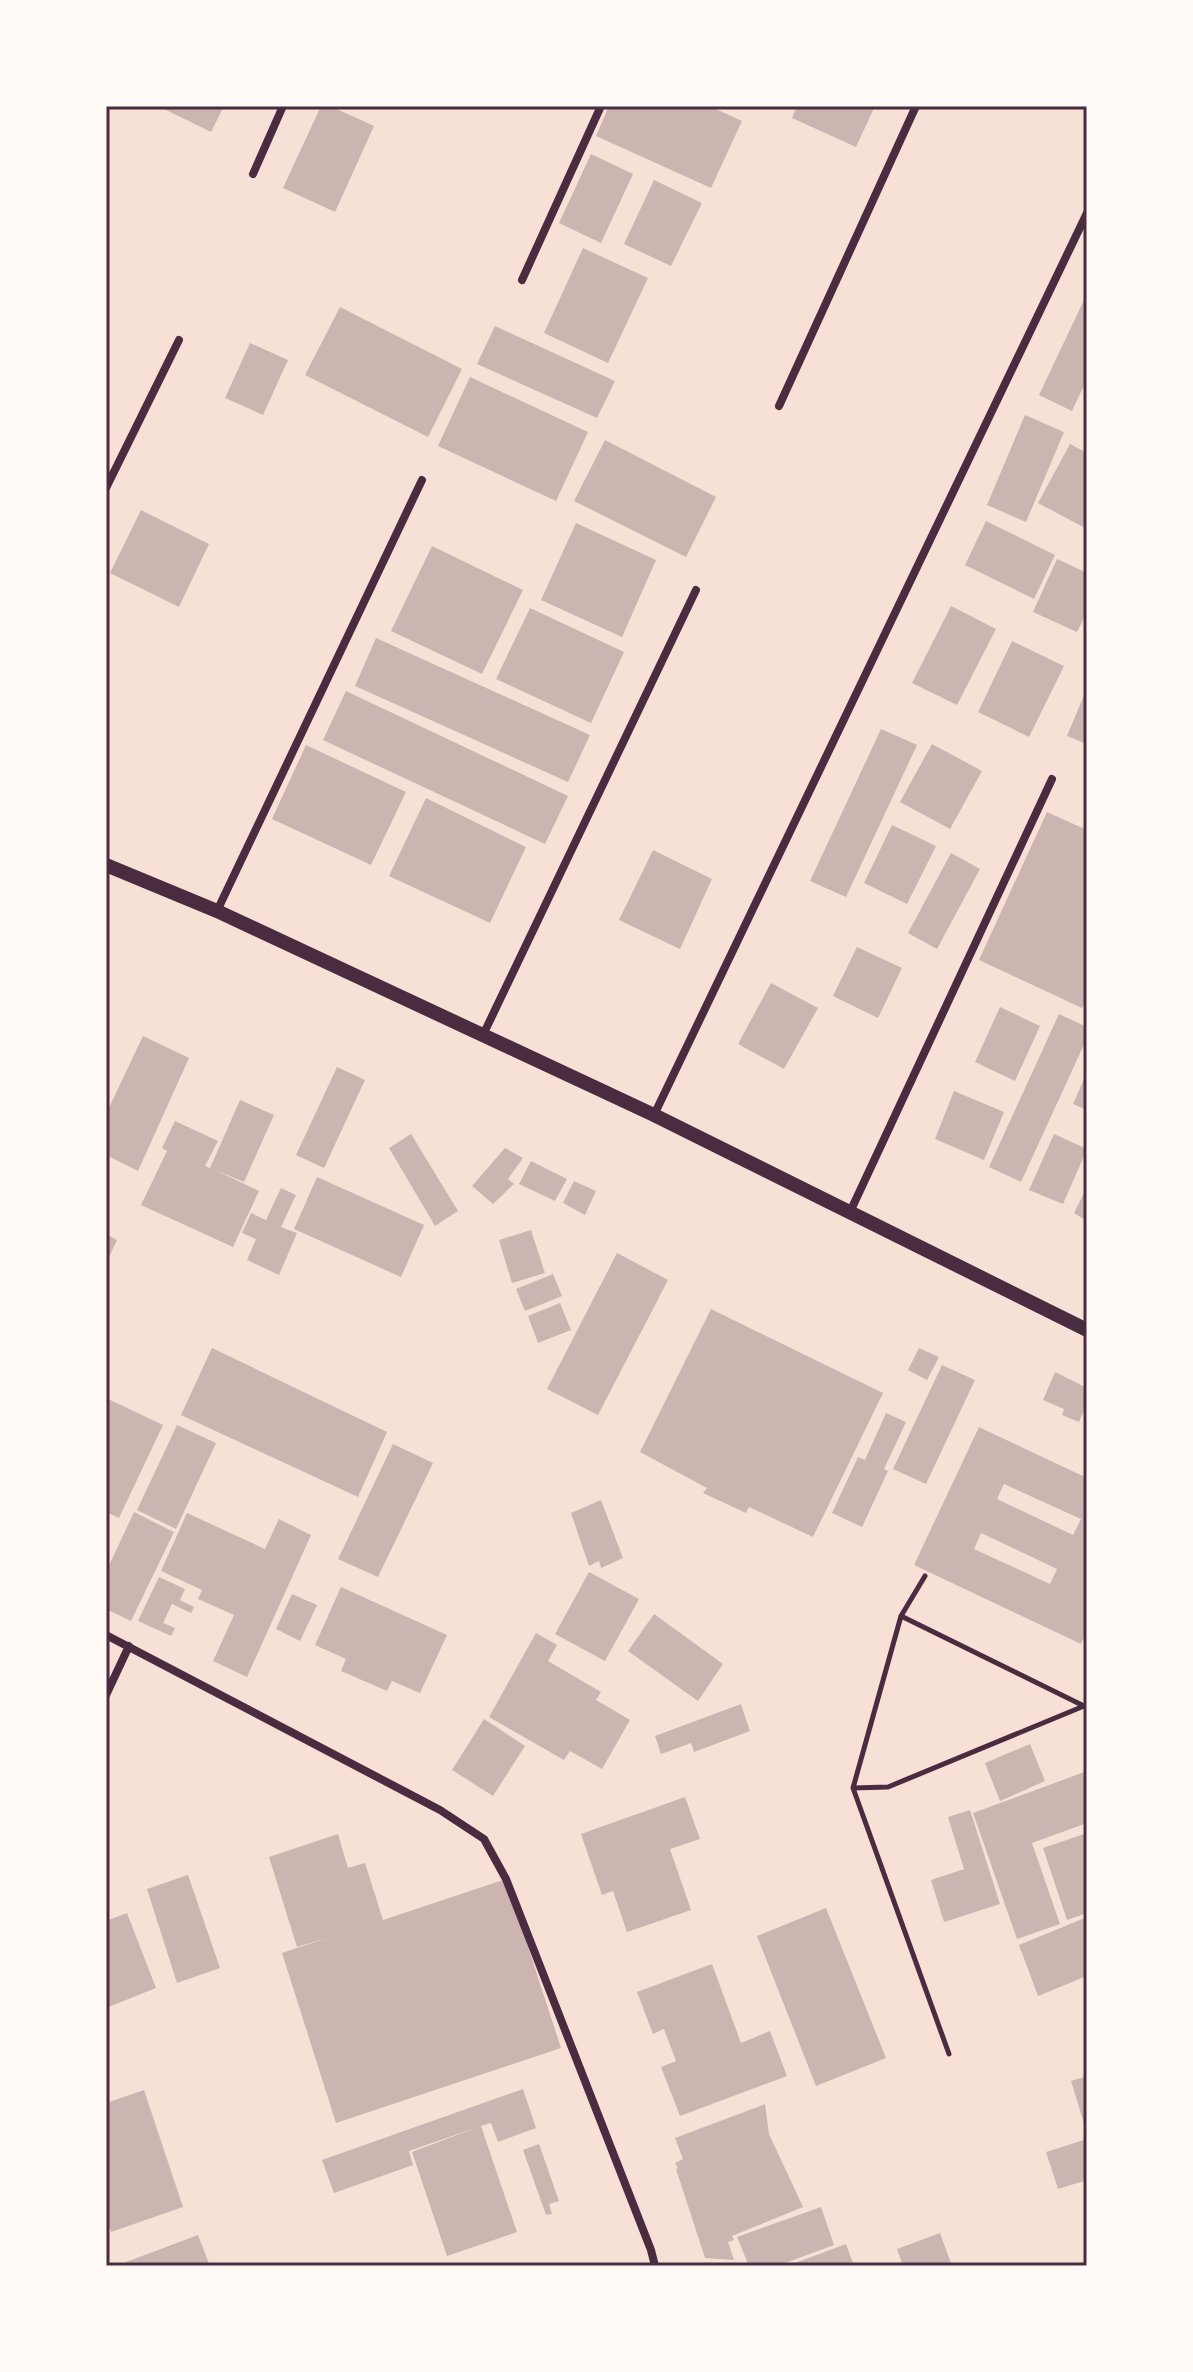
<svg xmlns="http://www.w3.org/2000/svg" width="1193" height="2372" viewBox="0 0 1193 2372" font-family="Inter,sans-serif">
  <style>
    .building { fill: #ccb4b1; fill-rule: evenodd }
    .lines { fill: none; stroke-linecap: round; stroke-linejoin: round }
    .path { stroke: #4a2c40; stroke-width: 5 }
    .minor { stroke: #4a2c40; stroke-width: 8 }
    .tertiary { stroke: #4a2c40; stroke-width: 14 }
    .neatline { fill: none; stroke: #4a2c40; stroke-width: 3 }
  </style>
  <rect width="100%" height="100%" fill="#f7e1d7"/>
  <path class="building" d="M 158,106 L 224,106 L 211,132 Z
    M 321,106 L 330,106 L 374,126 L 335,212 L 283,188 Z
    M 609,106 L 709,106 L 742,121 L 711,188 L 596,136 Z
    M 797,106 L 875,106 L 856,147 L 792,118 Z
    M 591,154 L 633,174 L 601,243 L 559,223 Z
    M 654,180 L 702,203 L 671,266 L 624,244 Z
    M 583,248 L 648,278 L 608,363 L 544,333 Z
    M 1084,300 L 1087,301 L 1087,379 L 1072,411 L 1039,395 Z
    M 340,307 L 462,369 L 428,437 L 305,375 Z
    M 495,326 L 615,381 L 597,418 L 477,364 Z
    M 250,343 L 288,360 L 263,415 L 225,398 Z
    M 470,377 L 588,432 L 556,501 L 438,446 Z
    M 1025,415 L 1064,432 L 1026,522 L 987,505 Z
    M 605,440 L 716,497 L 686,557 L 574,501 Z
    M 1070,444 L 1087,453 L 1087,529 L 1038,503 Z
    M 141,510 L 209,544 L 179,607 L 110,573 Z
    M 986,521 L 1055,555 L 1034,599 L 965,565 Z
    M 576,523 L 656,560 L 622,637 L 541,600 Z
    M 432,546 L 523,590 L 482,674 L 391,631 Z
    M 1057,559 L 1087,573 L 1087,612 L 1077,632 L 1033,612 Z
    M 951,606 L 996,629 L 957,705 L 912,683 Z
    M 530,608 L 624,652 L 591,723 L 496,679 Z
    M 376,638 L 590,735 L 568,782 L 355,686 Z
    M 1012,641 L 1064,666 L 1029,737 L 978,712 Z
    M 1087,688 L 1087,744 L 1067,736 Z
    M 346,691 L 568,796 L 545,844 L 323,740 Z
    M 881,729 L 917,745 L 846,897 L 810,881 Z
    M 932,744 L 982,771 L 950,829 L 900,802 Z
    M 306,745 L 406,792 L 371,865 L 272,819 Z
    M 426,798 L 526,847 L 490,923 L 389,876 Z
    M 1047,812 L 1087,830 L 1087,997 L 1082,1008 L 979,960 Z
    M 892,825 L 936,846 L 907,904 L 864,883 Z
    M 653,850 L 712,879 L 680,949 L 619,920 Z
    M 951,853 L 980,869 L 937,949 L 908,933 Z
    M 857,947 L 902,968 L 878,1018 L 833,996 Z
    M 771,983 L 818,1008 L 784,1069 L 738,1044 Z
    M 1000,1007 L 1040,1026 L 1015,1081 L 975,1062 Z
    M 1059,1014 L 1087,1027 L 1087,1038 L 1021,1182 L 989,1167 Z
    M 143,1036 L 189,1058 L 138,1171 L 106,1155 L 106,1114 Z
    M 337,1067 L 365,1080 L 324,1168 L 296,1155 Z
    M 1087,1072 L 1087,1110 L 1073,1104 Z
    M 954,1091 L 1004,1112 L 984,1160 L 935,1139 Z
    M 240,1100 L 274,1115 L 244,1182 L 215,1170 L 259,1191 L 233,1247 L 141,1205 L 167,1151 L 162,1148 L 175,1121 L 218,1141 L 205,1166 L 210,1168 Z
    M 411,1134 L 458,1211 L 435,1226 L 389,1148 Z
    M 1054,1134 L 1087,1149 L 1063,1204 L 1029,1190 Z
    M 505,1148 L 523,1158 L 508,1179 L 514,1184 L 493,1204 L 472,1186 Z
    M 531,1161 L 567,1179 L 555,1201 L 519,1184 Z
    M 317,1177 L 424,1225 L 401,1277 L 294,1229 Z
    M 574,1181 L 596,1191 L 585,1215 L 563,1203 Z
    M 1087,1187 L 1087,1221 L 1074,1213 Z
    M 281,1188 L 296,1195 L 281,1227 L 297,1233 L 279,1275 L 247,1260 L 256,1239 L 242,1233 L 251,1213 L 266,1220 Z
    M 531,1230 L 545,1273 L 512,1283 L 499,1240 Z
    M 106,1234 L 117,1240 L 106,1264 Z
    M 617,1253 L 668,1280 L 598,1415 L 547,1389 Z
    M 553,1274 L 562,1296 L 525,1311 L 516,1289 Z
    M 560,1303 L 571,1330 L 538,1343 L 528,1316 Z
    M 711,1309 L 883,1393 L 813,1537 L 749,1507 L 746,1513 L 703,1493 L 707,1488 L 640,1452 Z
    M 212,1348 L 387,1432 L 358,1497 L 181,1415 Z
    M 919,1348 L 939,1357 L 927,1380 L 908,1370 Z
    M 942,1365 L 975,1380 L 926,1484 L 893,1469 Z
    M 1055,1372 L 1087,1388 L 1087,1403 L 1079,1422 L 1062,1415 L 1064,1409 L 1043,1400 Z
    M 106,1398 L 163,1425 L 119,1518 L 106,1512 Z
    M 886,1413 L 906,1422 L 884,1469 L 888,1471 L 862,1527 L 832,1513 L 858,1457 L 865,1460 Z
    M 177,1425 L 216,1443 L 176,1529 L 137,1510 Z
    M 979,1427 L 1087,1478 L 1087,1631 L 1081,1644 L 914,1565 ZM 1004,1484 L 1081,1519 L 1073,1535 L 997,1499 ZM 981,1533 L 1057,1569 L 1050,1584 L 974,1549 Z
    M 393,1444 L 433,1463 L 378,1577 L 338,1559 Z
    M 601,1500 L 623,1558 L 601,1568 L 599,1561 L 589,1566 L 571,1513 Z
    M 134,1512 L 174,1532 L 131,1621 L 106,1609 L 106,1572 Z
    M 187,1513 L 265,1549 L 279,1519 L 311,1535 L 247,1677 L 213,1661 L 234,1615 L 198,1599 L 202,1590 L 161,1571 Z
    M 589,1572 L 639,1599 L 605,1661 L 555,1634 Z
    M 159,1577 L 185,1589 L 180,1600 L 194,1607 L 191,1613 L 172,1604 L 163,1623 L 175,1628 L 171,1636 L 138,1621 Z
    M 341,1587 L 447,1635 L 420,1693 L 392,1681 L 387,1691 L 341,1671 L 346,1659 L 315,1645 Z
    M 292,1594 L 317,1605 L 300,1641 L 276,1629 Z
    M 654,1614 L 723,1664 L 698,1701 L 628,1651 Z
    M 536,1633 L 557,1645 L 548,1661 L 601,1692 L 596,1700 L 630,1720 L 602,1769 L 570,1751 L 564,1760 L 489,1717 Z
    M 741,1704 L 750,1731 L 694,1752 L 691,1743 L 661,1754 L 655,1736 Z
    M 484,1719 L 525,1746 L 493,1796 L 452,1770 Z
    M 1030,1744 L 1045,1781 L 1000,1801 L 985,1763 Z
    M 1087,1771 L 1087,1823 L 1032,1843 L 1060,1924 L 1017,1939 L 973,1813 Z
    M 685,1797 L 700,1839 L 670,1849 L 691,1910 L 627,1932 L 613,1891 L 602,1895 L 581,1834 Z
    M 970,1810 L 1000,1904 L 944,1922 L 931,1880 L 964,1869 L 948,1817 Z
    M 1087,1833 L 1087,1913 L 1067,1920 L 1043,1848 Z
    M 338,1834 L 348,1868 L 365,1863 L 383,1920 L 506,1879 L 561,2048 L 336,2123 L 282,1953 L 330,1937 L 297,1947 L 269,1857 Z
    M 188,1875 L 220,1968 L 177,1983 L 147,1889 Z
    M 826,1908 L 886,2058 L 816,2086 L 757,1936 Z
    M 127,1913 L 156,1988 L 106,2008 L 106,1921 Z
    M 1087,1917 L 1087,1976 L 1038,1996 L 1019,1945 Z
    M 712,1964 L 741,2043 L 770,2031 L 787,2076 L 680,2116 L 661,2067 L 676,2061 L 664,2029 L 653,2034 L 637,1992 Z
    M 1087,2076 L 1087,2130 L 1086,2130 L 1071,2081 Z
    M 523,2089 L 536,2128 L 498,2142 L 491,2123 L 481,2126 L 517,2232 L 447,2256 L 412,2152 L 478,2127 L 409,2151 L 413,2165 L 334,2193 L 322,2160 Z
    M 144,2090 L 183,2207 L 111,2232 L 106,2218 L 106,2103 Z
    M 765,2104 L 769,2134 L 803,2207 L 732,2236 L 734,2240 L 728,2242 L 734,2260 L 705,2258 L 676,2169 L 678,2168 L 675,2163 L 683,2159 L 675,2138 Z
    M 1084,2140 L 1087,2150 L 1087,2180 L 1058,2189 L 1046,2152 Z
    M 539,2144 L 559,2201 L 549,2204 L 552,2214 L 546,2215 L 523,2150 Z
    M 821,2207 L 834,2245 L 777,2266 L 749,2266 L 737,2237 Z
    M 940,2233 L 952,2266 L 903,2266 L 897,2249 Z
    M 198,2235 L 210,2266 L 127,2266 L 126,2262 Z
    M 846,2244 L 854,2266 L 787,2266 Z"/>
  <g class="lines">
    <path class="path" d="M 925,1576 L 901,1616 L 853,1788 L 949,2054
      M 901,1616 L 1086,1707
      M 853,1788 L 888,1787 L 1084,1706"/>
    <path class="minor" d="M 253,174 L 283,106
      M 522,280 L 601,106
      M 779,406 L 916,106
      M 106,488 L 179,340
      M 217,911 L 422,480
      M 483,1035 L 696,590
      M 654,1115 L 1087,213
      M 850,1212 L 1052,779
      M 106,1635 L 440,1810 L 484,1839 L 506,1879 L 651,2250 L 655,2266
      M 106,1695 L 129,1646"/>
    <path class="tertiary" d="M 106,865 L 217,911 L 654,1115 L 1087,1330"/>
  </g>
  <rect width="1193" height="2372" fill="none" stroke="#fffaf5" stroke-width="216"/>
  <rect x="108" y="108" width="977" height="2156" class="neatline"/>
</svg>
